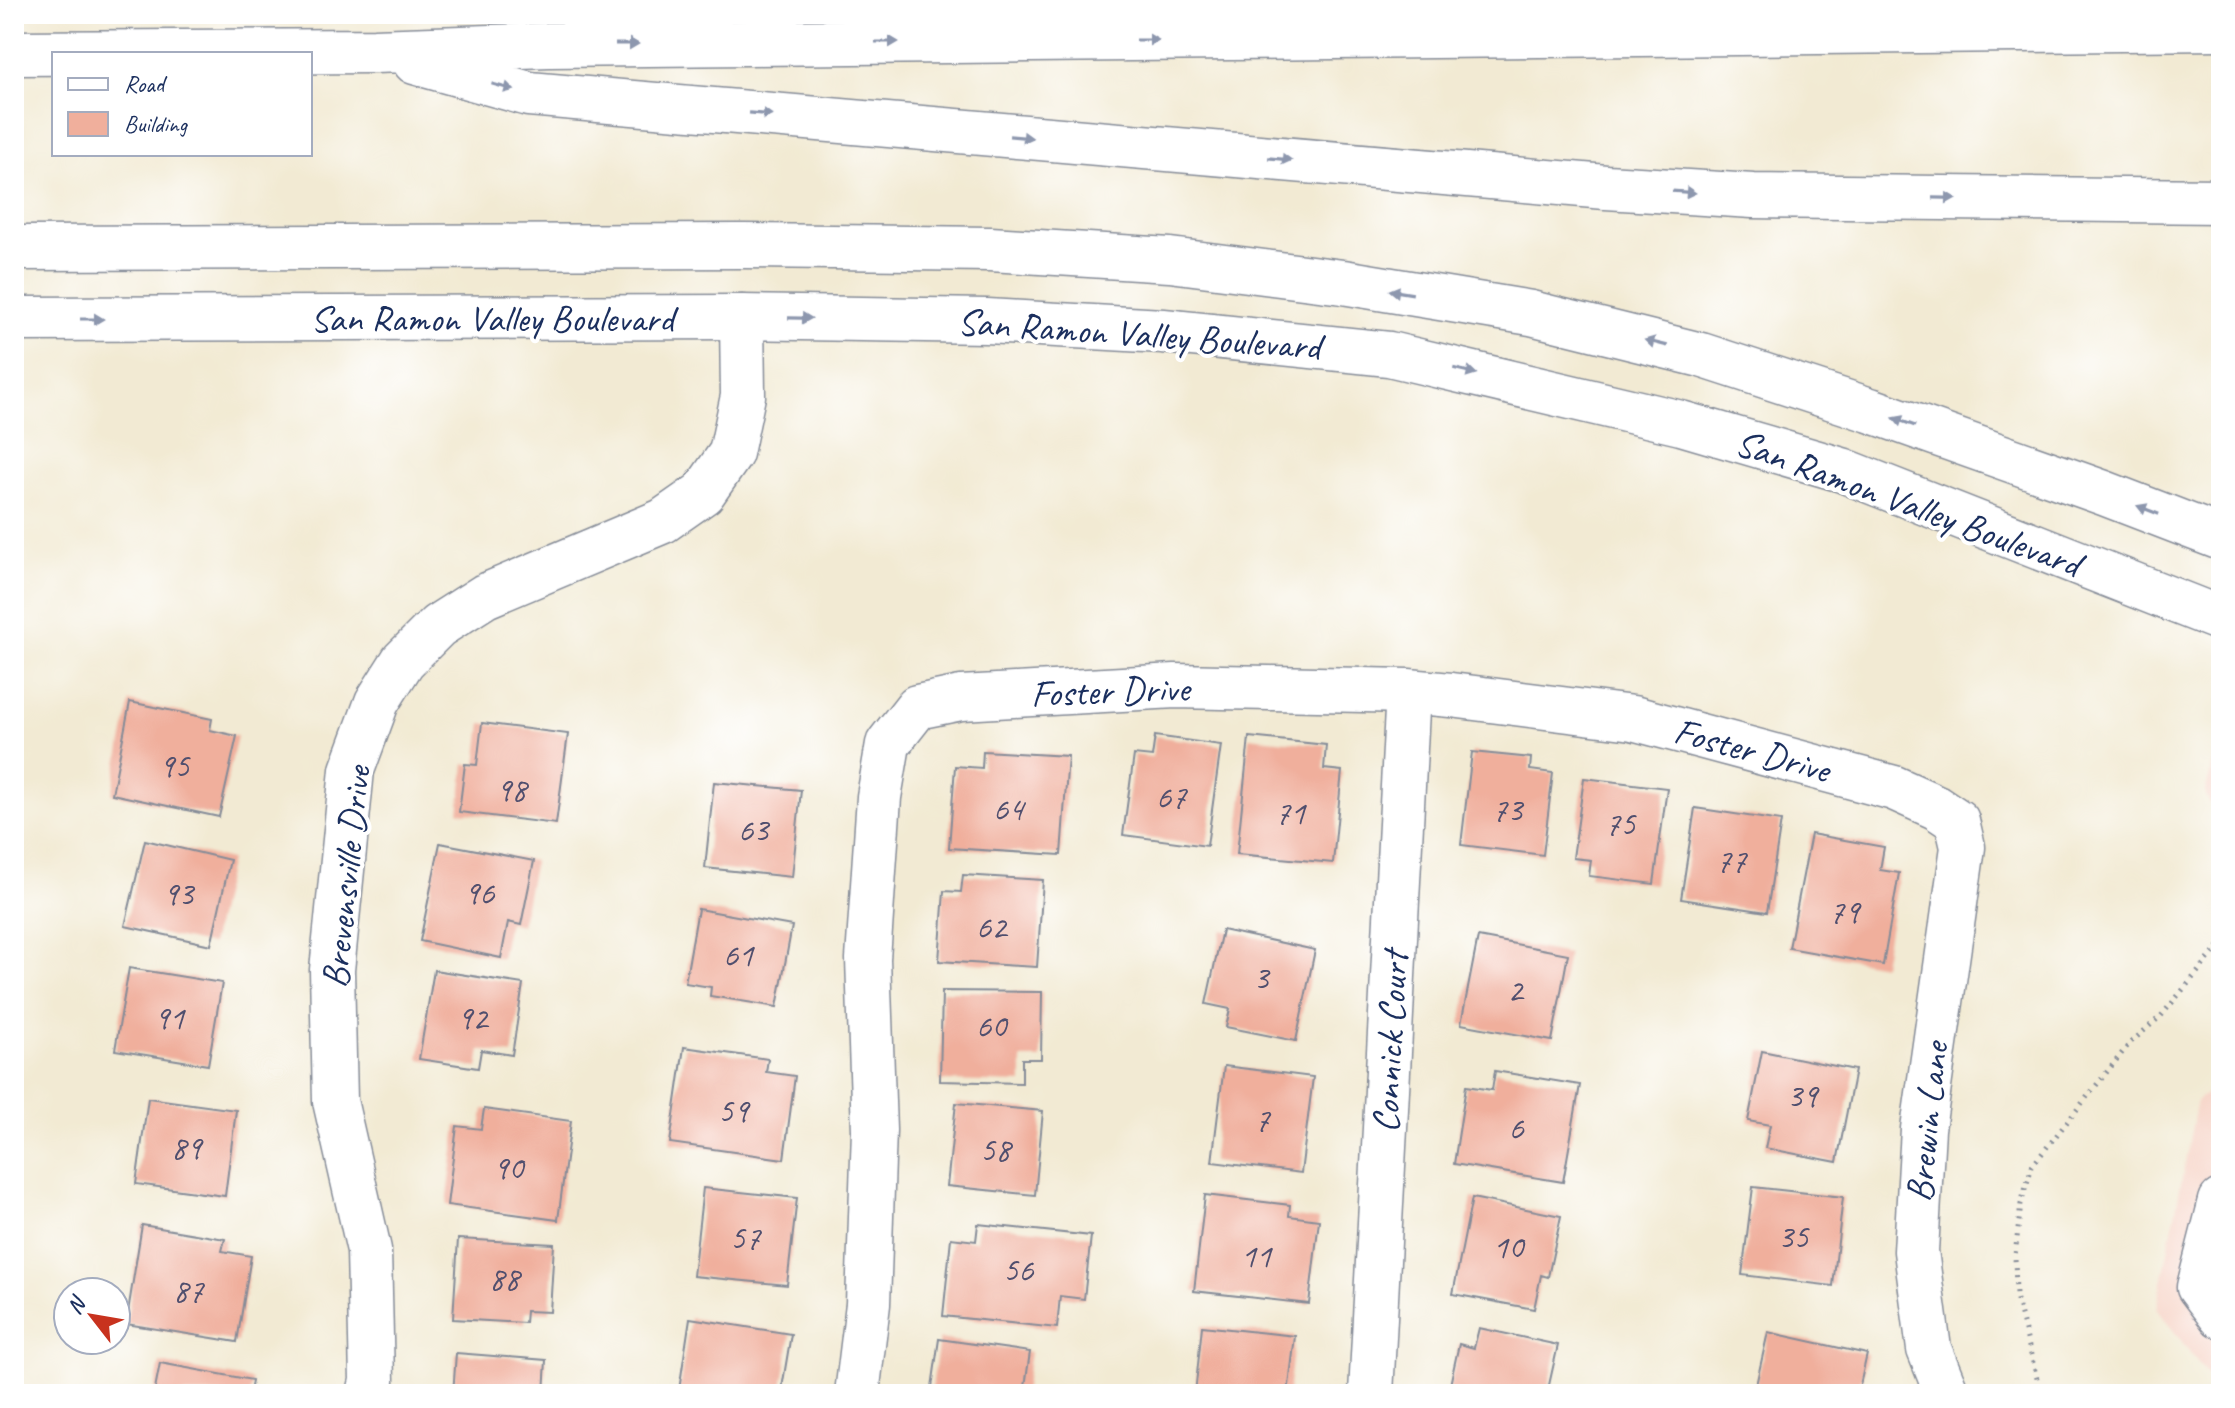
<svg xmlns="http://www.w3.org/2000/svg" width="2235" height="1408" viewBox="0 0 2235 1408" font-family="Caveat,sans-serif">
  <style>
    .built { fill: #f6d2c4 }
    .building { fill: #f0af9c }
    .lines { fill: none; stroke-linecap: round; stroke-linejoin: round }
    .minor-casing { stroke: #868c98; stroke-width: 47 }
    .major-casing { stroke: #868c98; stroke-width: 47 }
    .highway-casing { stroke: #868c98; stroke-width: 47 }
    .path { stroke: #868c98; stroke-width: 5; stroke-dasharray: 2 6; stroke-linecap: butt }
    .minor { stroke: #fff; stroke-width: 44 }
    .major { stroke: #fff; stroke-width: 44 }
    .highway { stroke: #fff; stroke-width: 44 }
    .oneway { fill: #8d97ae }
    .labels { text-anchor: middle; dominant-baseline: central; stroke-width: 8; stroke-linejoin: round; paint-order: stroke }
    .number-label { font-size: 34px; fill: #504f6e }
    .street-label { font-size: 38px; fill: #1b2f5e; stroke: #fff }
  </style>
  <rect width="100%" height="100%" fill="#fff"/>
  <filter id="ink" filterUnits="userSpaceOnUse"><feTurbulence type="fractalNoise" baseFrequency=".0125" numOctaves="2"/><feDisplacementMap in="SourceGraphic" scale="16" xChannelSelector="R" yChannelSelector="G"/><feConvolveMatrix kernelMatrix="1 2 1 2 8 2 1 2 1" color-interpolation-filters="sRGB"/></filter>
  <filter id="wash" filterUnits="userSpaceOnUse"><feTurbulence type="fractalNoise" baseFrequency=".006" numOctaves="4" result="noise"/><feDisplacementMap in="SourceGraphic" scale="32" xChannelSelector="R" yChannelSelector="G"/><feGaussianBlur stdDeviation="1.8" result="paint"/><feColorMatrix in="noise" values="0 0 0 0 0 0 0 0 0 0 0 0 0 0 0 0 0 1.4 0 .05"/><feComposite in="paint" operator="in"/></filter>
  <g filter="url(#wash)">
    <rect width="100%" height="100%" fill="#f2ead3"/>
    <path class="built" d="M 2221,736 L 2221,829 L 2205,792 Z
      M 2221,1084 L 2221,1393 L 2157,1309 L 2197,1100 Z"/>
    <g id="blocks">
      <path class="building" d="M 130,702 L 212,719 L 210,730 L 237,736 L 219,817 L 112,794 Z
        M 482,723 L 568,734 L 556,824 L 459,812 L 465,764 L 477,765 Z
        M 1155,736 L 1221,745 L 1207,846 L 1123,835 L 1134,755 L 1152,757 Z
        M 1249,737 L 1326,745 L 1324,769 L 1342,771 L 1333,863 L 1237,854 Z
        M 983,751 L 1068,756 L 1061,855 L 949,848 L 955,766 L 982,768 Z
        M 1472,752 L 1531,758 L 1530,770 L 1553,773 L 1543,855 L 1461,845 Z
        M 1584,778 L 1667,788 L 1654,884 L 1589,876 L 1591,860 L 1573,858 Z
        M 714,782 L 801,790 L 792,877 L 705,868 Z
        M 1695,808 L 1781,821 L 1767,912 L 1681,899 Z
        M 1811,834 L 1884,847 L 1880,870 L 1899,873 L 1883,965 L 1789,948 Z
        M 145,840 L 230,860 L 211,945 L 125,926 Z
        M 440,843 L 534,861 L 521,925 L 508,922 L 501,958 L 420,941 Z
        M 963,875 L 1043,880 L 1037,967 L 939,961 L 944,891 L 961,892 Z
        M 698,909 L 792,926 L 777,1007 L 710,996 L 711,987 L 685,983 Z
        M 1222,930 L 1315,950 L 1296,1041 L 1226,1027 L 1230,1009 L 1206,1004 Z
        M 1478,937 L 1568,954 L 1552,1041 L 1461,1024 Z
        M 129,968 L 222,983 L 208,1065 L 115,1050 Z
        M 434,970 L 523,984 L 512,1055 L 481,1050 L 478,1068 L 419,1059 Z
        M 942,991 L 1042,992 L 1041,1059 L 1022,1059 L 1022,1083 L 940,1081 Z
        M 684,1047 L 768,1059 L 766,1072 L 795,1076 L 784,1159 L 670,1143 Z
        M 1762,1051 L 1855,1070 L 1837,1162 L 1765,1148 L 1770,1125 L 1748,1121 Z
        M 1224,1066 L 1313,1077 L 1301,1173 L 1212,1162 Z
        M 1495,1071 L 1580,1085 L 1563,1182 L 1454,1164 L 1466,1086 L 1492,1090 Z
        M 148,1098 L 236,1110 L 225,1196 L 136,1184 Z
        M 956,1103 L 1043,1111 L 1035,1195 L 947,1186 Z
        M 484,1109 L 571,1121 L 558,1220 L 447,1205 L 457,1126 L 481,1129 Z
        M 1753,1187 L 1843,1197 L 1833,1286 L 1742,1275 Z
        M 703,1188 L 797,1198 L 787,1285 L 693,1276 Z
        M 1205,1195 L 1290,1205 L 1289,1216 L 1319,1220 L 1309,1304 L 1194,1291 Z
        M 1472,1198 L 1561,1216 L 1548,1277 L 1541,1275 L 1534,1309 L 1453,1294 Z
        M 978,1224 L 1091,1236 L 1084,1299 L 1060,1296 L 1057,1328 L 943,1316 L 951,1238 L 976,1241 Z
        M 142,1225 L 225,1239 L 222,1251 L 251,1256 L 237,1342 L 126,1324 Z
        M 458,1239 L 554,1244 L 550,1312 L 526,1311 L 525,1323 L 453,1319 Z
        M 690,1318 L 791,1334 L 781,1394 L 768,1392 L 767,1394 L 699,1394 L 679,1390 Z
        M 1202,1326 L 1295,1336 L 1288,1394 L 1195,1394 Z
        M 1479,1328 L 1558,1345 L 1547,1394 L 1448,1394 L 1459,1344 L 1474,1348 Z
        M 1768,1332 L 1867,1354 L 1858,1394 L 1754,1394 Z
        M 939,1339 L 1030,1352 L 1024,1394 L 931,1394 Z
        M 456,1353 L 546,1360 L 544,1394 L 453,1394 Z
        M 160,1363 L 252,1380 L 250,1394 L 154,1394 Z"/>
    </g>
  </g>
  <g filter="url(#ink)">
    <use href="#blocks" fill-opacity="0" stroke="#868c98" stroke-width="2"/>
    <g class="lines">
      <defs>
        <path id="minor" d="M 2221,1201 L 2199,1287 L 2221,1316
          M 369,1394 L 372,1381 L 369,1250 L 335,1101 L 332,970 L 352,770 L 377,702 L 403,661 L 438,626 L 485,596 L 663,521 L 703,493 L 731,453 L 743,396 L 742,317
          M 857,1394 L 868,1304 L 874,1130 L 868,959 L 879,797 L 888,744 L 917,707 L 961,698 L 1175,686 L 1408,691 L 1451,695 L 1633,718 L 1894,788 L 1936,807 L 1957,821 L 1963,847 L 1923,1129 L 1916,1251 L 1929,1349 L 1947,1394
          M 1371,1394 L 1408,691"/>
        <path id="major" d="M 14,248 L 743,246 L 990,249 L 1170,260 L 1343,282 L 1531,313 L 1701,355 L 1870,410 L 2104,493 L 2221,538
          M 14,319 L 742,317 L 987,321 L 1163,331 L 1389,354 L 1681,423 L 1842,470 L 2221,619"/>
        <path id="highway" d="M 14,53 L 374,51 L 549,45 L 2221,28
          M 415,62 L 529,94 L 1606,187 L 1753,196 L 2221,201"/>
      </defs>
      <use href="#minor" class="minor-casing"/>
      <use href="#major" class="major-casing"/>
      <use href="#highway" class="highway-casing"/>
      <path class="path" d="M 2041,1394 L 2016,1296 L 2015,1255 L 2021,1204 L 2032,1166 L 2130,1043 L 2161,1016 L 2221,944"/>
      <use href="#minor" class="minor"/>
      <use href="#major" class="major"/>
      <use href="#highway" class="highway"/>
    </g>
    <defs><path id="oneway-solid" d="M-6-.8H1V-3.2L6.5 0L1 3.2V.8H-6Z" transform="scale(2)"/></defs>
    <g class="oneway">
      <use href="#oneway-solid" transform="translate(1147 40)"/>
      <use href="#oneway-solid" transform="translate(887 42)"/>
      <use href="#oneway-solid" transform="translate(627 44)"/>
      <use href="#oneway-solid" transform="translate(503 87) rotate(16)"/>
      <use href="#oneway-solid" transform="translate(761 114) rotate(5)"/>
      <use href="#oneway-solid" transform="translate(1021 137) rotate(5)"/>
      <use href="#oneway-solid" transform="translate(1280 159) rotate(5)"/>
      <use href="#oneway-solid" transform="translate(1684 192) rotate(4)"/>
      <use href="#oneway-solid" transform="translate(1944 198) rotate(1)"/>
      <use href="#oneway-solid" transform="translate(1401 292) rotate(-171)"/>
      <use href="#oneway-solid" transform="translate(800 318) rotate(1)"/>
      <use href="#oneway-solid" transform="translate(92 319)"/>
      <use href="#oneway-solid" transform="translate(1656 343) rotate(-166)"/>
      <use href="#oneway-solid" transform="translate(1465 371) rotate(13)"/>
      <use href="#oneway-solid" transform="translate(1904 422) rotate(-160)"/>
      <use href="#oneway-solid" transform="translate(2148 510) rotate(-159)"/>
    </g>
  </g>
  <g class="labels">
    <g class="number-label">
      <text x="174" y="765">95</text>
      <text x="511" y="789">98</text>
      <text x="1171" y="796">67</text>
      <text x="1008" y="808">64</text>
      <text x="1507" y="809">73</text>
      <text x="1290" y="812">71</text>
      <text x="1620" y="823">75</text>
      <text x="753" y="829">63</text>
      <text x="1731" y="860">77</text>
      <text x="479" y="892">96</text>
      <text x="178" y="893">93</text>
      <text x="1844" y="911">79</text>
      <text x="991" y="926">62</text>
      <text x="738" y="954">61</text>
      <text x="1261" y="977">3</text>
      <text x="1515" y="989">2</text>
      <text x="169" y="1017">91</text>
      <text x="472" y="1017">92</text>
      <text x="991" y="1025">60</text>
      <text x="1802" y="1095">39</text>
      <text x="733" y="1110">59</text>
      <text x="1262" y="1119">7</text>
      <text x="1516" y="1127">6</text>
      <text x="186" y="1147">89</text>
      <text x="995" y="1149">58</text>
      <text x="508" y="1167">90</text>
      <text x="1793" y="1236">35</text>
      <text x="745" y="1237">57</text>
      <text x="1508" y="1246">10</text>
      <text x="1256" y="1255">11</text>
      <text x="1018" y="1269">56</text>
      <text x="504" y="1278">88</text>
      <text x="188" y="1290">87</text>
    </g>
    <g class="street-label">
      <text x="492" y="318">San Ramon Valley Boulevard</text>
      <text transform="translate(1139 334) rotate(4)">San Ramon Valley Boulevard</text>
      <text transform="translate(1908 503) rotate(20)">San Ramon Valley Boulevard</text>
      <text transform="translate(1110 691) rotate(-2)">Foster Drive</text>
      <text transform="translate(1752 750) rotate(15)">Foster Drive</text>
      <text transform="translate(346 877) rotate(-84)">Brevensville Drive</text>
      <text transform="translate(1390 1042) rotate(-87)">Connick Court</text>
      <text transform="translate(1927 1122) rotate(-84)">Brewin Lane</text>
    </g>
  </g>
  <rect width="2235" height="1408" fill="none" stroke="#fff" stroke-width="48"/>
  <rect x="52" y="52" width="260" height="104" fill="#ffffff" stroke="#a4acbf" stroke-width="2"/>
  <rect x="68" y="78" width="40" height="12" fill="#ffffff" stroke="#a4acbf" stroke-width="2"/>
  <text x="124" y="92" font-size="24" fill="#1b2f5e">Road</text>
  <rect x="68" y="112" width="40" height="24" fill="#f0af9c" stroke="#a4acbf" stroke-width="2"/>
  <text x="124" y="132" font-size="24" fill="#1b2f5e">Building</text>
  <g transform="translate(92 1316) rotate(301)"><circle r="38" fill="#ffffff" stroke="#a4acbf" stroke-width="2"/>
  <path d="M0-6L14 30L0 20L-14 30Z" fill="#c8321e"/>
  <text y="-12" font-size="22" font-weight="bold" text-anchor="middle" fill="#1b2f5e">N</text>
  </g>
</svg>
